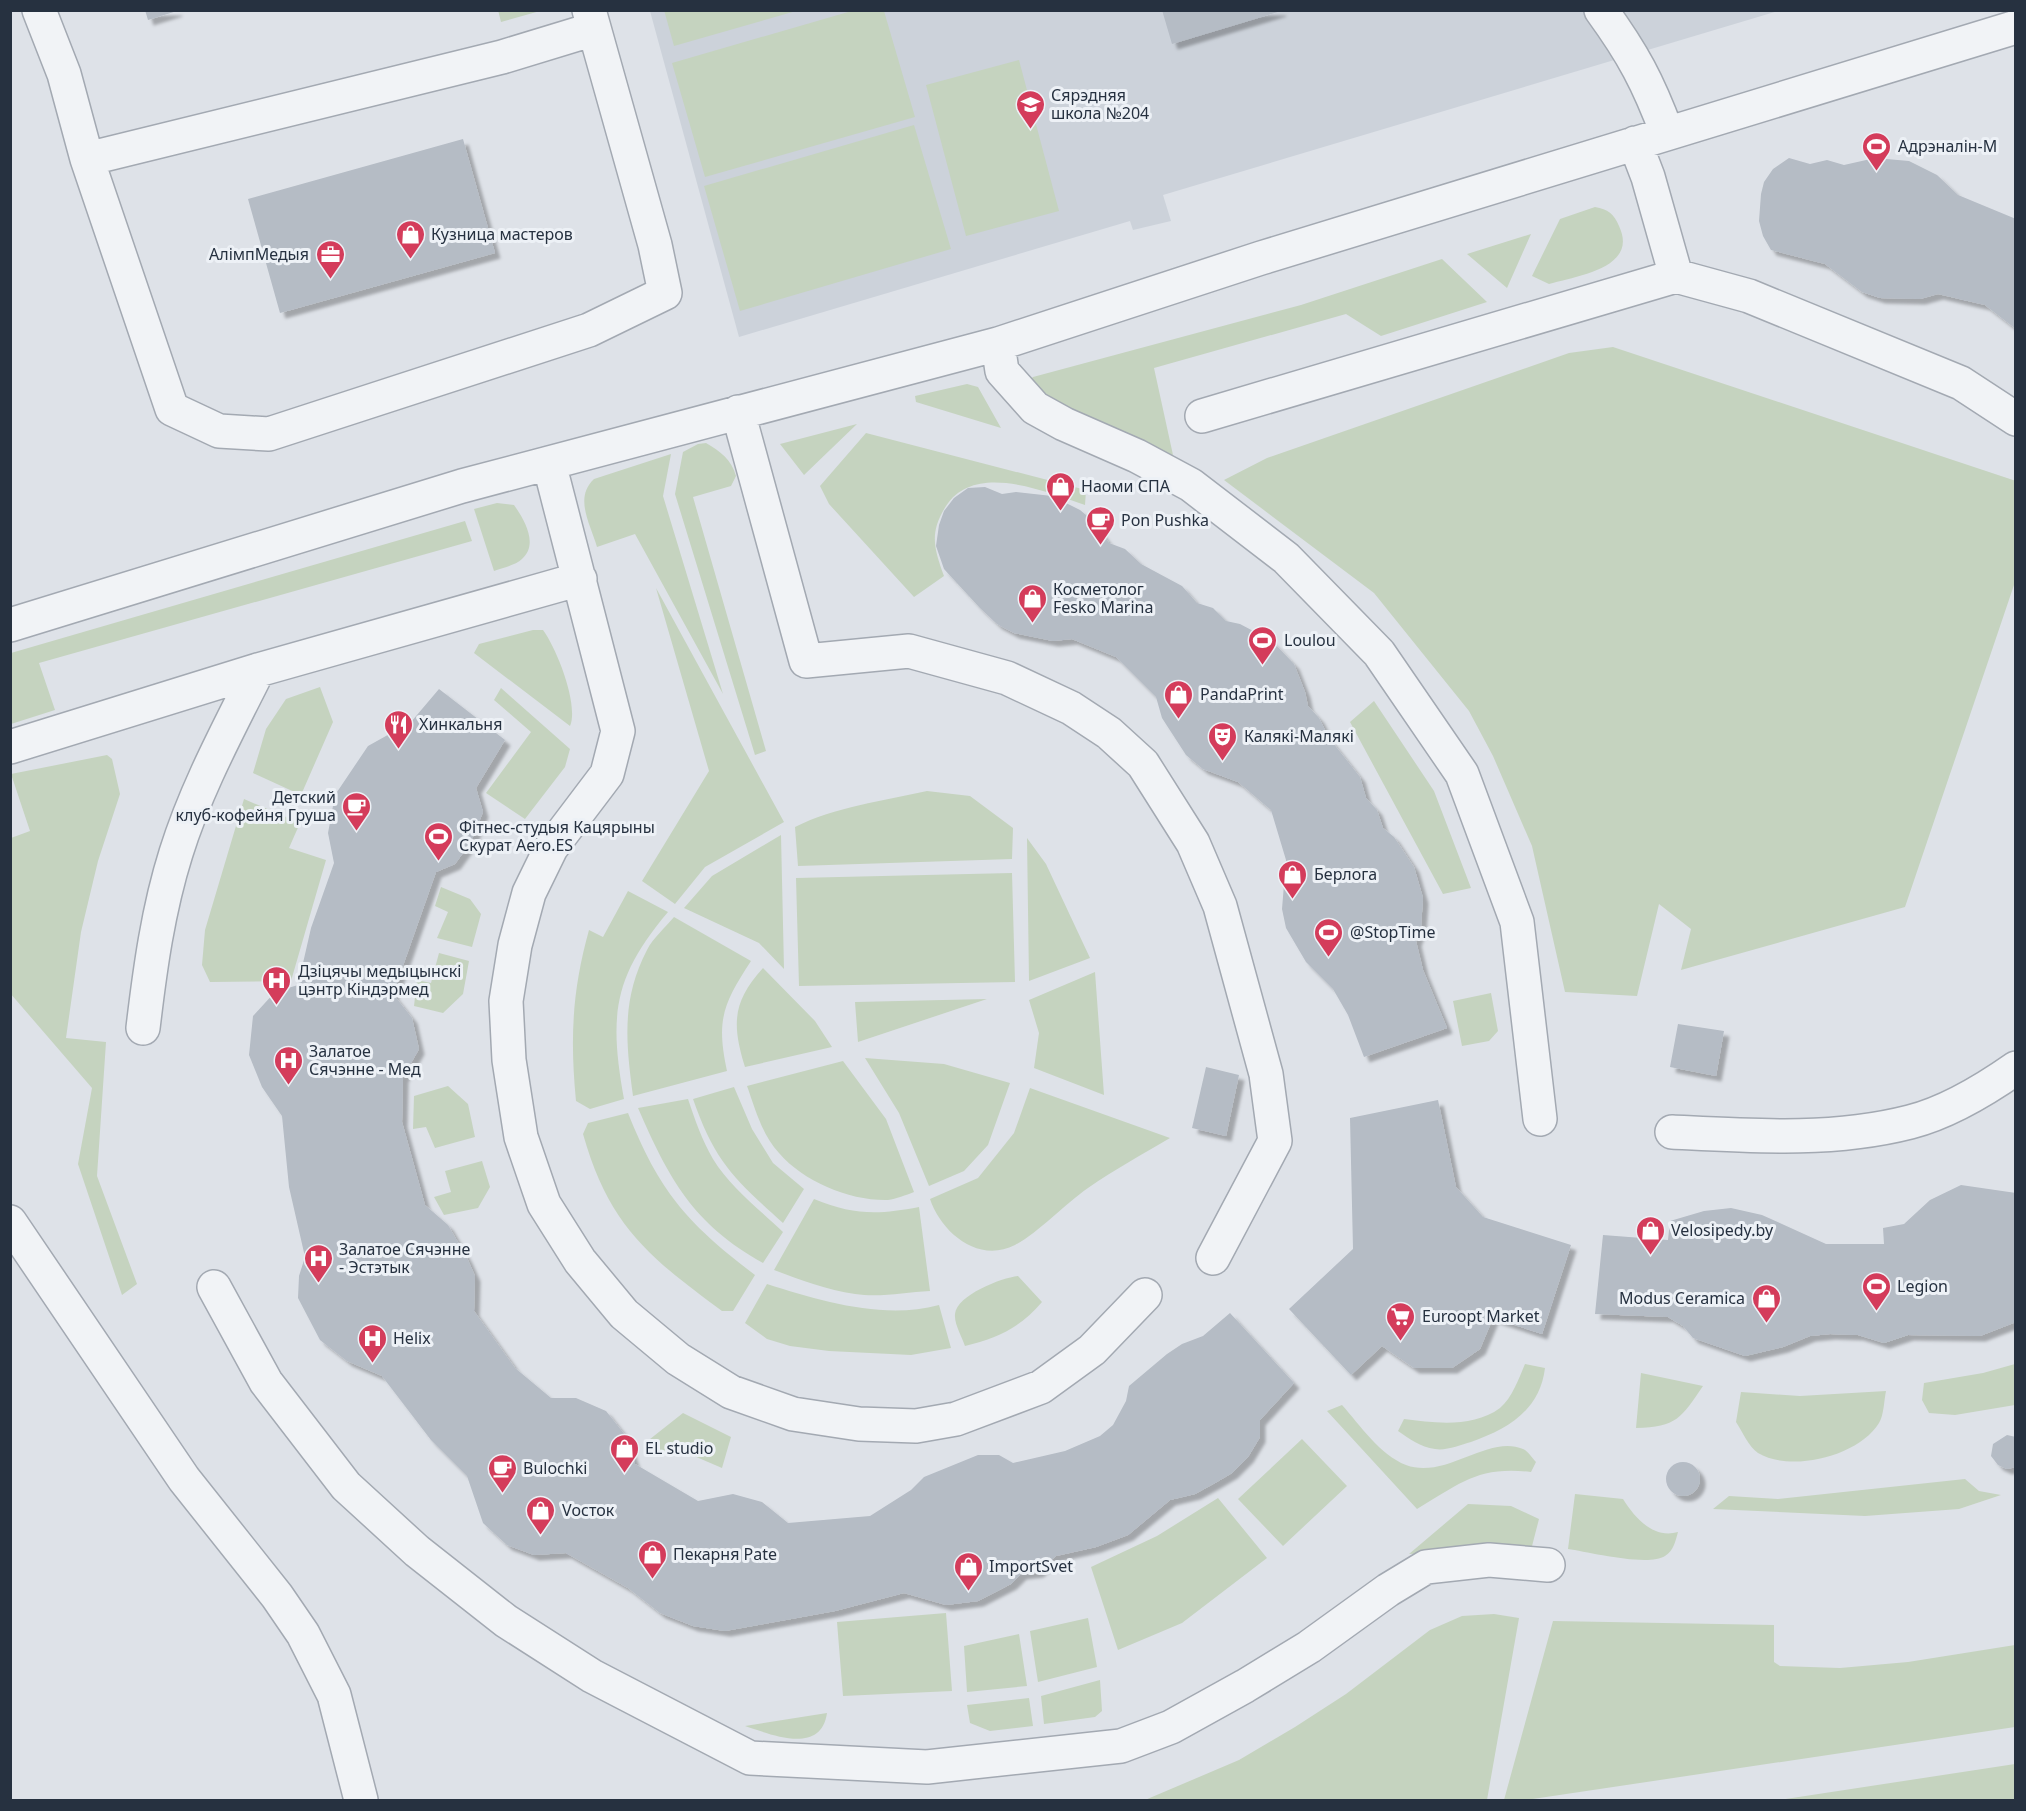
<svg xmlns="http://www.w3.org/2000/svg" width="2026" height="1811" viewBox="0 0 2026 1811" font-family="'Noto Sans',sans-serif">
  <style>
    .built { fill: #ccd2da }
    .green { fill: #c5d3bf }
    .building { fill: #b5bcc5; filter: url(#shadow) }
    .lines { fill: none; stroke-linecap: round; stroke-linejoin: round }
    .minor-casing { stroke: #a3a9b2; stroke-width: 36 }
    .minor { stroke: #f1f3f6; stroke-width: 33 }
    .labels { text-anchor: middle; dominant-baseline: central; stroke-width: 6; stroke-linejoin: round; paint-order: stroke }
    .poi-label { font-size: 16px; fill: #263140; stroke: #edf1f6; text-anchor: start }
  </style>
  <defs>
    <filter id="shadow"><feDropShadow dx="5.5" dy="5.5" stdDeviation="1.5" flood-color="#0004"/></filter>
  </defs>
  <rect width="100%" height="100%" fill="#dee2e8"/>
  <path class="built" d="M 650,11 L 1778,11 L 1163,195 L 1171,221 L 1133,230 L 1130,221 L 739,337 Z"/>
  <path class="green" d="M 498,10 L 540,10 L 540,11 L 501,22 Z
    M 664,10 L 796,10 L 796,11 L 674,46 Z
    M 855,10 L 884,11 L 915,117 L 705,177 L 672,63 Z
    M 1019,60 L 1059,211 L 966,236 L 926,85 Z
    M 914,125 L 951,249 L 740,311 L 704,186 Z
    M 1595,207 C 1608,209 1614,214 1619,226 C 1639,268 1577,276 1549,284 L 1532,276 L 1560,219 Z
    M 1531,234 L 1507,288 L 1467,254 Z
    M 1442,259 L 1487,302 L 1381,336 L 1346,314 L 1154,368 L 1173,455 L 1137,446 L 1024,386 L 1033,377 L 1301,305 Z
    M 1613,347 L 2016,481 L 2015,582 L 1905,907 L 1681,970 L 1691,929 L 1659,904 L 1637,996 L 1565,992 L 1532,846 L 1493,756 L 1469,711 L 1374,593 L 1224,480 L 1267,458 L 1569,353 Z
    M 967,384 L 978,387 L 1001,428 L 916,402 L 915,396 Z
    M 857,424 L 804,475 L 780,444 Z
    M 866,433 L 1086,490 L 1085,505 C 1046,492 975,461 946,506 C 929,533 934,548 944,576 L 914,597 L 829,504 L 820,486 Z
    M 706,443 C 721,452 731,459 736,476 L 731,486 L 693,497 L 766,751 L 755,755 L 675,494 L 683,452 L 698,444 Z
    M 671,454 L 663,496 L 723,694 L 635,534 L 597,547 C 590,523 574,498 594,479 Z
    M 497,503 L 514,505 C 524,519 539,544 522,559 C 516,565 502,568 494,571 L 474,509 Z
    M 465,521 L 472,541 L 39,663 L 55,710 L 11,724 L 11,653 Z
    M 656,588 L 784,822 L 705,867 L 675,904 L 642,881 L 709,771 Z
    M 533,630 L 543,630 C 557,649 579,705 570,726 L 474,653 L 479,644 Z
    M 320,687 L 333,722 L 301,795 L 253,773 L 266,729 L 286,699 Z
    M 501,688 L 570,749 L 565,767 L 525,819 L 486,793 L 531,732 L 494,700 Z
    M 1374,701 L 1434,791 L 1471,888 L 1443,894 L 1350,722 Z
    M 107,755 L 112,759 L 120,794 L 98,861 L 81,932 L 66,1038 L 106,1042 L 97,1176 L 137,1284 L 122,1295 L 78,1164 L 92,1088 L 10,993 L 11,838 L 30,831 L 11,774 Z
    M 927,791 L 970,796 L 1013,828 L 1012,859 L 798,866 L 795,827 C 835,807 883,801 927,791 Z
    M 244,799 L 300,823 L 289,848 L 326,860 L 291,981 L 210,982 L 202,965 L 205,930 Z
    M 781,835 L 784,969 L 759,943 L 684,908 L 712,876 Z
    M 1027,838 L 1046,864 L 1090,958 L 1029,981 Z
    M 1012,873 L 1015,982 L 799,986 L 796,878 Z
    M 441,887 L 470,899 L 481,914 L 472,947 L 437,938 L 448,912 L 435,906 Z
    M 628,891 L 668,912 C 613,977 609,1016 624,1099 L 590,1109 L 576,1101 C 570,1039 572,991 589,930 L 603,937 Z
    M 674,917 L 751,961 C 723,1004 716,1020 727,1071 L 633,1096 C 626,1043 621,1000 647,950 C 653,938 665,928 674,917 Z
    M 439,953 L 469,961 L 463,994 L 443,1013 L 414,1006 L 417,980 L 431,983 Z
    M 763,968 L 815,1021 L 832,1047 L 745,1067 C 732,1025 732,1002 763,968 Z
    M 1095,972 L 1104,1095 L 1034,1068 L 1039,1033 L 1029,1000 Z
    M 1491,993 L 1498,1031 L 1489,1041 L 1462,1046 L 1453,1001 Z
    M 987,999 L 858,1042 L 855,1002 Z
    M 865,1058 L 944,1064 L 1010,1083 L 988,1145 L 964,1171 L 929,1186 L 899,1113 Z
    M 843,1061 L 886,1119 L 914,1192 C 906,1195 896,1199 888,1200 C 850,1201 804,1182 779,1153 C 762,1135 755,1108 747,1086 Z
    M 448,1086 L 468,1104 L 475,1137 L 435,1148 L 426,1127 L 413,1129 L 414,1096 Z
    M 734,1087 L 752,1129 L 773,1163 L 804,1189 L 783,1223 C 734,1179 715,1162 693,1099 Z
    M 1030,1088 L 1170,1138 C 1143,1154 1114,1170 1088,1188 C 1065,1204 1038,1233 1015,1245 C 978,1264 941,1232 930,1199 L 978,1178 L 1014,1133 Z
    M 688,1099 C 695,1120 702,1140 713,1159 C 730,1187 760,1210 783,1232 L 763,1263 C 693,1224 669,1179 638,1108 Z
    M 628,1113 C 660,1193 687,1223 755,1275 L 733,1311 L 722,1311 C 649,1257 609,1226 583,1134 L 588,1123 Z
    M 482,1161 L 490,1187 L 478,1208 L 444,1215 L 434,1197 L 451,1192 L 445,1171 Z
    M 814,1199 C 853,1215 878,1215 919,1207 L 930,1291 C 905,1292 880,1298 855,1294 C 827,1290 801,1280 774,1270 Z
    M 1018,1276 L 1042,1302 C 1020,1328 997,1338 965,1346 C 962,1337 954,1324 955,1314 C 957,1295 1001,1278 1018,1276 Z
    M 767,1284 C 821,1301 883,1320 939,1305 L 951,1348 L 911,1355 L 829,1351 L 790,1346 L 767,1339 L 745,1323 Z
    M 1525,1364 L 1545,1368 C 1540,1410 1508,1429 1471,1442 C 1460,1445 1446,1451 1435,1449 C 1420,1447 1410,1439 1398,1431 L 1404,1419 C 1435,1423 1473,1428 1500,1408 C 1512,1398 1519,1378 1525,1364 Z
    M 2015,1364 L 2015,1405 L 1955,1415 L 1929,1413 L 1922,1400 L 1924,1383 L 1983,1373 Z
    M 1641,1373 L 1703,1386 C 1681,1418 1677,1427 1636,1428 Z
    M 1886,1391 C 1884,1400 1884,1415 1879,1423 C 1859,1456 1791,1473 1758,1453 C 1749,1447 1742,1431 1736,1422 L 1741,1392 L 1800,1396 Z
    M 1342,1405 C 1360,1425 1380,1455 1406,1465 C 1446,1480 1488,1434 1523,1449 C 1528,1451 1532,1458 1536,1462 L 1531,1472 C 1478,1466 1461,1483 1417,1509 L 1327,1411 Z
    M 683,1413 L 731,1437 L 722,1468 L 680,1450 L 664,1455 L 645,1443 Z
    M 1302,1439 L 1347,1486 L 1283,1546 L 1238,1499 Z
    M 1965,1479 L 1979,1491 L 2001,1495 L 1959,1509 L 1865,1516 L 1713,1509 L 1729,1496 L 1778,1499 Z
    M 1575,1494 L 1623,1499 C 1635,1518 1653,1539 1678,1532 C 1675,1542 1674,1550 1665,1556 C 1648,1567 1589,1552 1568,1549 Z
    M 1218,1498 L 1267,1558 L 1182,1623 L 1118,1650 L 1091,1567 L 1157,1536 Z
    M 1468,1504 L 1511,1506 L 1539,1519 L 1531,1550 L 1409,1554 Z
    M 946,1613 L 952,1691 L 843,1696 L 837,1622 Z
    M 1494,1614 L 1519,1618 L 1487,1800 L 1145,1800 L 1239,1760 L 1295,1727 L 1346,1694 L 1430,1630 L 1462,1616 Z
    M 1088,1618 L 1097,1667 L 1038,1682 L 1030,1631 Z
    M 1553,1621 L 1774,1625 L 1774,1662 L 1780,1666 L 1840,1668 L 1908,1662 L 2015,1645 L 2015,1727 L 1526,1800 L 1504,1800 Z
    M 1019,1634 L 1027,1686 L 967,1692 L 964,1646 Z
    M 1100,1680 L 1102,1711 L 1095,1717 L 1044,1724 L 1041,1696 Z
    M 1029,1698 L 1033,1726 L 990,1731 L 970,1723 L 967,1705 Z
    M 827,1713 C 821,1756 770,1734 745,1726 Z
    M 2015,1764 L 2015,1800 L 1779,1800 Z"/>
  <path class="building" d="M 145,10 L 177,10 L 177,11 L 148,20 Z
    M 1162,10 L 1281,10 L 1281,11 L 1172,44 Z
    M 463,139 L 495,253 L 280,313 L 248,199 Z
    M 1789,158 L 1810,164 L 1827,160 L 1844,165 L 1875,158 L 1909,161 L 1937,175 L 1958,195 L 2016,219 L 2016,329 L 1985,305 L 1938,294 L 1920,299 L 1880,298 L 1862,292 L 1825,264 L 1771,250 L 1763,236 L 1759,221 L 1761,194 L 1764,182 L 1773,169 Z
    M 985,487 L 1002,494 L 1016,492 L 1052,496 L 1080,510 L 1092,520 L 1109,543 L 1125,549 L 1141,564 L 1182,586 L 1197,603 L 1213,608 L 1226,621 L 1240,624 L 1272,641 L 1294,664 L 1305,692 L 1308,706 L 1319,718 L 1329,738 L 1360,777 L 1366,798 L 1377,810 L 1383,828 L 1394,837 L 1414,867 L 1423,898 L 1421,927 L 1416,941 L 1423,970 L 1447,1028 L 1364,1057 L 1348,1015 L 1333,989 L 1306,962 L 1286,928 L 1282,909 L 1286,860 L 1271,810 L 1238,782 L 1203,769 L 1186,755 L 1162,718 L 1156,697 L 1116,657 L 1072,639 L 1053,641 L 1014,633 L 997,624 L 980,608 L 944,569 L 936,546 L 939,525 L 944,511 L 954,498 L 968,488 Z
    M 439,689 L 505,740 L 476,788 L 483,812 L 471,842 L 455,864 L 436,872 L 393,994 L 412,1018 L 419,1049 L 403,1077 L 402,1122 L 425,1205 L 448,1225 L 467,1258 L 475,1276 L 474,1311 L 515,1368 L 551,1398 L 576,1398 L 606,1411 L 625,1435 L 635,1464 L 698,1501 L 733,1494 L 762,1502 L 788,1523 L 870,1516 L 911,1490 L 924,1477 L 978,1455 L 999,1455 L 1013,1463 L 1065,1451 L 1100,1436 L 1113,1425 L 1126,1401 L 1129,1386 L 1167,1354 L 1182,1344 L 1203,1336 L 1230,1313 L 1294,1383 L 1260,1420 L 1260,1437 L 1248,1457 L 1232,1473 L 1215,1483 L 1195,1494 L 1170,1500 L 1128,1535 L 1096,1547 L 1056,1556 L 1038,1572 L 1021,1574 L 1011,1584 L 978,1601 L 946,1605 L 904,1593 L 835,1611 L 725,1631 L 693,1626 L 660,1613 L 628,1588 L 566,1553 L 534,1555 L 507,1545 L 483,1523 L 467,1476 L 431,1440 L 382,1376 L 347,1361 L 320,1340 L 298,1298 L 299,1276 L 305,1257 L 289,1187 L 282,1116 L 262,1087 L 249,1055 L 253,1016 L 275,992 L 298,985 L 311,928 L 334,863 L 328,833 L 335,795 L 368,746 L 411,722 Z
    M 1678,1024 L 1724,1031 L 1716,1076 L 1670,1067 Z
    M 1206,1067 L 1239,1075 L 1226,1136 L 1192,1128 Z
    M 1438,1100 L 1456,1187 L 1483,1217 L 1571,1245 L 1542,1334 L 1493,1318 L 1480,1349 L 1452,1368 L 1414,1368 L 1382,1346 L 1351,1375 L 1289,1309 L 1353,1249 L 1350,1118 Z
    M 1961,1185 L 2016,1193 L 2016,1322 L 1980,1336 L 1908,1335 L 1884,1343 L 1858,1335 L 1830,1334 L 1810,1336 L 1783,1347 L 1745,1356 L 1693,1338 L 1683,1326 L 1668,1317 L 1595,1314 L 1603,1235 L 1668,1240 L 1670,1221 L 1704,1211 L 1731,1208 L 1762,1215 L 1826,1244 L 1884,1244 L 1883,1228 L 1904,1224 L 1930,1200 Z
    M 2007,1435 L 2016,1437 L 2016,1467 L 2007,1469 L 1998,1465 L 1991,1456 L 1993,1444 Z
    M1666 1479a17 17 0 1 1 34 0a17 17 0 1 1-34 0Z"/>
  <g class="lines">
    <defs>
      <path id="minor" d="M 39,10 L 64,74 L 87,159 L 172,409 L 219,431 L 269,434 L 589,330 L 665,293 L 655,245 L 589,10
        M 1601,10 C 1633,54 1648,82 1667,133
        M 1635,143 L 1648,177 L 1676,276 L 1749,296 L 1961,383 L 2016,419
        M 87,159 L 502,57 L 594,29
        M 998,344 L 1002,371 L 1035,408 L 1064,424 L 1137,456 L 1191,485 L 1286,558 L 1379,653 L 1462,774 L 1517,922 L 1540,1119
        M 738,412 L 806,661 L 909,651 L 1007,678 L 1071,708 L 1109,733 L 1143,764 L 1193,843 L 1220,906 L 1266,1074 L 1275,1141 L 1213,1258
        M 1202,416 L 1676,276
        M 549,463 L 618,731 L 607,774 L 551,848 L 529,893 L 515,945 L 506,1001 L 509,1060 L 521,1137 L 544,1204 L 580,1261 L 624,1314 L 678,1359 L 731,1392 L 793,1414 L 859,1424 L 916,1426 L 956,1419 L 1041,1387 L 1092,1350 L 1145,1295
        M 10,625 L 462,486 L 998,344 L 1261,258 L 2016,27
        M 10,747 L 258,670 L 580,579
        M 143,1028 C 150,969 158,910 176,853 C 196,789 228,730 258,670
        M 1672,1132 C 1751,1136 1832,1142 1910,1122 C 1946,1113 1986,1089 2016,1068
        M 10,1222 L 184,1479 L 277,1596 L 303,1634 L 334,1695 L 361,1800
        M 214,1287 L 266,1382 L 346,1486 L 417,1551 L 506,1621 L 592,1676 L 750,1758 L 927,1767 L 1121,1746 L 1171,1727 L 1245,1686 L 1309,1647 L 1388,1590 L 1426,1567 L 1489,1560 L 1548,1565"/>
    </defs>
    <use href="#minor" class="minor-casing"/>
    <use href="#minor" class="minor"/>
  </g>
  <defs>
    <symbol id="school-pin" viewBox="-11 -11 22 30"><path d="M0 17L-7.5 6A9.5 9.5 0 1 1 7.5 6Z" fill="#d43c5b" stroke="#edf1f6"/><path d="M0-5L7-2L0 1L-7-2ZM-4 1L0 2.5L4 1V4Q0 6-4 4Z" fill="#fff"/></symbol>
    <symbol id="stadium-pin" viewBox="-11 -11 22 30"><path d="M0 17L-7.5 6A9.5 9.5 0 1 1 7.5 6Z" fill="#d43c5b" stroke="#edf1f6"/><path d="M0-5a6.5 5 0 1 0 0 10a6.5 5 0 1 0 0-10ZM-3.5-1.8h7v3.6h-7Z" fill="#fff"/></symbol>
    <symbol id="shop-pin" viewBox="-11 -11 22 30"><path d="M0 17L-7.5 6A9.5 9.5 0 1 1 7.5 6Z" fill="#d43c5b" stroke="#edf1f6"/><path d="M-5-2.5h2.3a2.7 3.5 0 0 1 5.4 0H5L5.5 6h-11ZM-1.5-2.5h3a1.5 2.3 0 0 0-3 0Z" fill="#fff"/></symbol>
    <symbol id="office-pin" viewBox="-11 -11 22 30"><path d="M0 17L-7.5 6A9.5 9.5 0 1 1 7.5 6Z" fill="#d43c5b" stroke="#edf1f6"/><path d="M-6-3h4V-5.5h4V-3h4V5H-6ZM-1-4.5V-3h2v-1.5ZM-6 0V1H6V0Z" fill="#fff"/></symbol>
    <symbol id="cafe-pin" viewBox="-11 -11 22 30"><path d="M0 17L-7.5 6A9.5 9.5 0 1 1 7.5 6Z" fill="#d43c5b" stroke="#edf1f6"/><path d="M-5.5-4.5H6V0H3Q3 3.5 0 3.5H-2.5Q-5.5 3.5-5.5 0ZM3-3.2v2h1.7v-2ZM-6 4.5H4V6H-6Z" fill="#fff"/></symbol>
    <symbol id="restaurant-pin" viewBox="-11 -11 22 30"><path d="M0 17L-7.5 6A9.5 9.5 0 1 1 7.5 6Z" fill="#d43c5b" stroke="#edf1f6"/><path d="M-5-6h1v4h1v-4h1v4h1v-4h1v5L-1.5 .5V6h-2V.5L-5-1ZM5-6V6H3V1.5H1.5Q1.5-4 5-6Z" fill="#fff"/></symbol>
    <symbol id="theatre-pin" viewBox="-11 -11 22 30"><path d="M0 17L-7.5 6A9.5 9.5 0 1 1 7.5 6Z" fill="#d43c5b" stroke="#edf1f6"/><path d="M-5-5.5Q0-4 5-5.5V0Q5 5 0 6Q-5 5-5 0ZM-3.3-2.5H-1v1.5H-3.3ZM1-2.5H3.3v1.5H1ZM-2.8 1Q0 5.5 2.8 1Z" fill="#fff"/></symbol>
    <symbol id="hospital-pin" viewBox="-11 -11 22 30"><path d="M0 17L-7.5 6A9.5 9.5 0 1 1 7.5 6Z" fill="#d43c5b" stroke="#edf1f6"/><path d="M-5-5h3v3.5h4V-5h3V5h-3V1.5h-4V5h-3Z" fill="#fff"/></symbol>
    <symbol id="supermarket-pin" viewBox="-11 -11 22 30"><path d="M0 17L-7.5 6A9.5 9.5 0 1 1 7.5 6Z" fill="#d43c5b" stroke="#edf1f6"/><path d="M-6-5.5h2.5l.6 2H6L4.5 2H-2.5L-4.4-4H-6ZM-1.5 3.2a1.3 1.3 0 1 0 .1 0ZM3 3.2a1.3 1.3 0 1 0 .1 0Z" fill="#fff"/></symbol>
  </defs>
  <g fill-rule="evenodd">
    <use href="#school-pin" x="1014" y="88" width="33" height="45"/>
    <use href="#stadium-pin" x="1860" y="130" width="33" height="45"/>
    <use href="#shop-pin" x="394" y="218" width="33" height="45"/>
    <use href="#office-pin" x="314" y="238" width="33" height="45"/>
    <use href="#shop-pin" x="1044" y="470" width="33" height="45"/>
    <use href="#cafe-pin" x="1084" y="504" width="33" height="45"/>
    <use href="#shop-pin" x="1016" y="582" width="33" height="45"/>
    <use href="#stadium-pin" x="1246" y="624" width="33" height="45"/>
    <use href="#shop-pin" x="1162" y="678" width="33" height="45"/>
    <use href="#restaurant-pin" x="382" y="708" width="33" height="45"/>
    <use href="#theatre-pin" x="1206" y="720" width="33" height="45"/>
    <use href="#cafe-pin" x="340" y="790" width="33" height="45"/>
    <use href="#stadium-pin" x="422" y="820" width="33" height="45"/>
    <use href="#shop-pin" x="1276" y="858" width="33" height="45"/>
    <use href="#stadium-pin" x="1312" y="916" width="33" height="45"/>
    <use href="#hospital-pin" x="260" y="964" width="33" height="45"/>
    <use href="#hospital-pin" x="272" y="1044" width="33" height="45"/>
    <use href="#shop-pin" x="1634" y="1214" width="33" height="45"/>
    <use href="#hospital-pin" x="302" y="1242" width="33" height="45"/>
    <use href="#stadium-pin" x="1860" y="1270" width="33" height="45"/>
    <use href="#shop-pin" x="1750" y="1282" width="33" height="45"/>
    <use href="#supermarket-pin" x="1384" y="1300" width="33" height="45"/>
    <use href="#hospital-pin" x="356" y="1322" width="33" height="45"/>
    <use href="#shop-pin" x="608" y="1432" width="33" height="45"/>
    <use href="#cafe-pin" x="486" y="1452" width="33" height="45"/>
    <use href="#shop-pin" x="524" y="1494" width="33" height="45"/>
    <use href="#shop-pin" x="636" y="1538" width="33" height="45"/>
    <use href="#shop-pin" x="952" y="1550" width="33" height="45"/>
  </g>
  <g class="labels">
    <g class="poi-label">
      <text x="1051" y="95">Сярэдняя<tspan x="1051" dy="18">школа №204</tspan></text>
      <text x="1898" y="146">Адрэналін-М</text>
      <text x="431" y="234">Кузница мастеров</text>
      <text x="309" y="254" text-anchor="end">АлімпМедыя</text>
      <text x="1081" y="486">Наоми СПА</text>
      <text x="1121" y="520">Pon Pushka</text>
      <text x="1053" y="589">Косметолог<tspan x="1053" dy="18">Fesko Marina</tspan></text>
      <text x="1284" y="640">Loulou</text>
      <text x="1200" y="694">PandaPrint</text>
      <text x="419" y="724">Хинкальня</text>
      <text x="1244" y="736">Калякі-Малякі</text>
      <text x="336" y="797" text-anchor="end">Детский<tspan x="336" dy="18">клуб-кофейня Груша</tspan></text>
      <text x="459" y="827">Фітнес-студыя Кацярыны<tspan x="459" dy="18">Скурат Aero.ES</tspan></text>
      <text x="1314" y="874">Берлога</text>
      <text x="1350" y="932">@StopTime</text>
      <text x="298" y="971">Дзіцячы медыцынскі<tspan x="298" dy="18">цэнтр Кіндэрмед</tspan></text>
      <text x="309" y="1051">Залатое<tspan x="309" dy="18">Сячэнне - Мед</tspan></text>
      <text x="1671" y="1230">Velosipedy.by</text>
      <text x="339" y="1249">Залатое Сячэнне<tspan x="339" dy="18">- Эстэтык</tspan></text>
      <text x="1897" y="1286">Legion</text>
      <text x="1745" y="1298" text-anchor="end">Modus Ceramica</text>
      <text x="1422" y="1316">Euroopt Market</text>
      <text x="393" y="1338">Helix</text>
      <text x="645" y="1448">EL studio</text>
      <text x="523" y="1468">Bulochki</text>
      <text x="562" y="1510">Vосток</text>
      <text x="673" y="1554">Пекарня Pate</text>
      <text x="989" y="1566">ImportSvet</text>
    </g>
  </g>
  <rect width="2026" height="1811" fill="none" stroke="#263140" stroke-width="24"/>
</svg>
